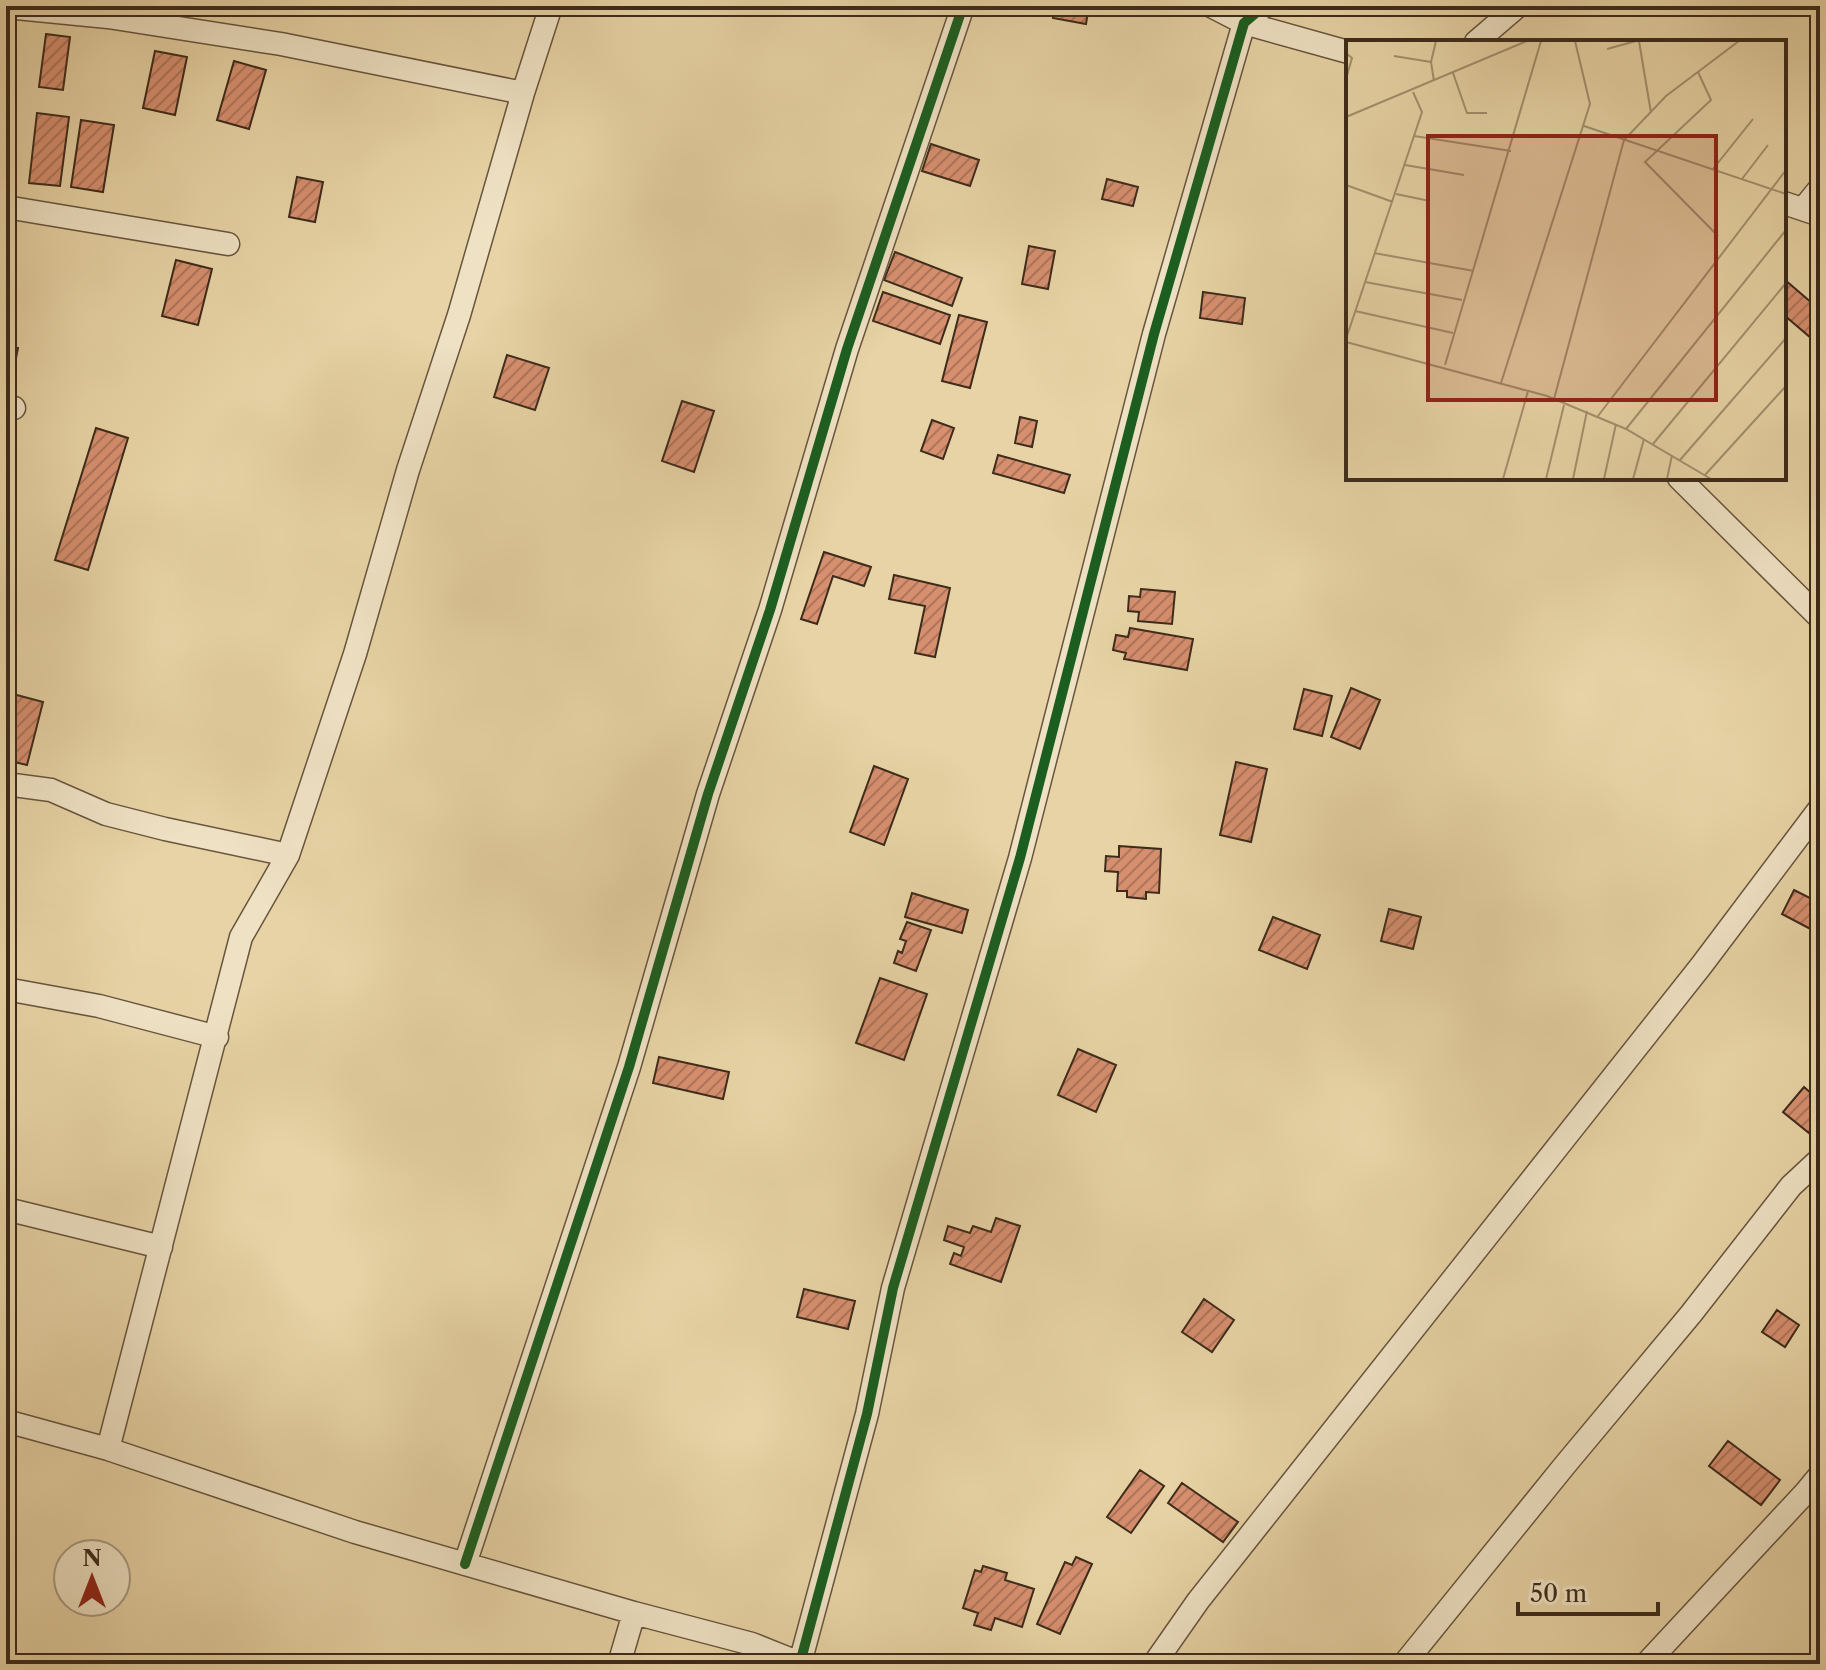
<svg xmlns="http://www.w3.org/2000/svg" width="1826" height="1670" viewBox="0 0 1826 1670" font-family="'Libre Caslon Text',serif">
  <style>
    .building { fill: url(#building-hatch); stroke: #3d2b1b; stroke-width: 2 }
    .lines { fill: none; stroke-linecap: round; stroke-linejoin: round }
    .street-casing { stroke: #68553e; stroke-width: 25 }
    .street { stroke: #efe2c4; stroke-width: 22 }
    .cycleway-casing { stroke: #efe2c4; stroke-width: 15 }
    .cycleway { stroke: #1b5e20; stroke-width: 10 }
    .inset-road { fill: none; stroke: #a3906e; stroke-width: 2 }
    .view { fill: #8f2418; fill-opacity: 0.15; stroke: #8f2418; stroke-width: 4 }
    .inset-edge { fill: none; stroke: #3d2b1b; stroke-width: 4 }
  </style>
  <defs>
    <pattern id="building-hatch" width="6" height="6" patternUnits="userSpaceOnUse" patternTransform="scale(2)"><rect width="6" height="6" fill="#d68f6f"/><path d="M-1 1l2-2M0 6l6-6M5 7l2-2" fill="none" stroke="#af755a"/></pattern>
  </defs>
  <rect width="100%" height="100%" fill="#e7d3a5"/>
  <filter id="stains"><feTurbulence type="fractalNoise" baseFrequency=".0025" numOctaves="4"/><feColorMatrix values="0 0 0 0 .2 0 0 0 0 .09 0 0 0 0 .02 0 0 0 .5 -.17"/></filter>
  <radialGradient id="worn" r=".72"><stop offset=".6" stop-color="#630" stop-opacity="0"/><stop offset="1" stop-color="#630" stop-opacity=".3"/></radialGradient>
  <path class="building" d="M 1056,6 L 1089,6 L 1086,24 L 1053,18 Z
    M 46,34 L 70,37 L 63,90 L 39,87 Z
    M 155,51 L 187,57 L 175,115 L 143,108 Z
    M 234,61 L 266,70 L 249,129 L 217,120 Z
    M 37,113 L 69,117 L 60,186 L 29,183 Z
    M 81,120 L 114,125 L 103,192 L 71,187 Z
    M 931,144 L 979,160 L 970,186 L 922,171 Z
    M 297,177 L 323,182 L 315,222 L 289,217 Z
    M 1107,179 L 1138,187 L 1133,206 L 1102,199 Z
    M 1029,246 L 1055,251 L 1048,289 L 1022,284 Z
    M 895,252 L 962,278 L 952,306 L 884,280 Z
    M 176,260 L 212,269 L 198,325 L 162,316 Z
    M 1784,279 L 1820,310 L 1820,328 L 1811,338 L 1784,315 Z
    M 883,292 L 950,315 L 940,344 L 873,321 Z
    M 1203,292 L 1245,298 L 1242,324 L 1200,318 Z
    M 959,315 L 987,322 L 970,388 L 942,381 Z
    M 6,346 L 18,348 L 12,378 L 6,377 Z
    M 507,355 L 549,368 L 535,410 L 494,397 Z
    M 682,401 L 714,411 L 694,472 L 662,461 Z
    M 1020,417 L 1037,421 L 1032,447 L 1015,443 Z
    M 932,420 L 954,428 L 943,459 L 921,451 Z
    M 96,428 L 128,438 L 88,570 L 55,560 Z
    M 998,455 L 1070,475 L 1064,493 L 993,473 Z
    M 824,552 L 871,567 L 864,586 L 833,576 L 817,624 L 801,619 Z
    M 894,575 L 950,588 L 935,657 L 915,653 L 925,606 L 889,599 Z
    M 1141,589 L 1175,592 L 1172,624 L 1138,621 L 1139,612 L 1128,611 L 1129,596 L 1140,597 Z
    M 1130,628 L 1193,639 L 1187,670 L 1124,659 L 1126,653 L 1113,650 L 1116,635 L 1128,637 Z
    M 1351,688 L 1380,700 L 1360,749 L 1331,737 Z
    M 1304,689 L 1332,696 L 1322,736 L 1294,729 Z
    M 13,694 L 43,702 L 27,765 L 6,760 L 6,721 Z
    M 1236,762 L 1267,769 L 1251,842 L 1220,835 Z
    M 874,766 L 908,779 L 884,845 L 850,832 Z
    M 1119,846 L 1161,849 L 1159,893 L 1146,892 L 1146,899 L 1127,897 L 1127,891 L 1117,891 L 1118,872 L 1105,871 L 1106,856 L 1119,857 Z
    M 1794,890 L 1820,903 L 1820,934 L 1782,914 Z
    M 912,893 L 968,910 L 962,933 L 905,917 Z
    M 1389,909 L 1421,917 L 1413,949 L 1381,941 Z
    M 1273,917 L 1320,935 L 1307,969 L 1259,950 Z
    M 907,922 L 931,930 L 916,971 L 894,963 L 898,951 L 902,953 L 906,941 L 900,939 Z
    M 880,978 L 927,994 L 904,1060 L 856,1043 Z
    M 1078,1049 L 1116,1065 L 1096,1112 L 1058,1095 Z
    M 659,1057 L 729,1072 L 723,1099 L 653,1083 Z
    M 1804,1087 L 1820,1101 L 1820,1120 L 1809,1133 L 1783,1112 Z
    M 996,1218 L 1020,1226 L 1001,1282 L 950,1264 L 954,1253 L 961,1256 L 964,1247 L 944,1240 L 948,1226 L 970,1233 L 973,1226 L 991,1232 Z
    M 804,1289 L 855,1301 L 848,1329 L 797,1317 Z
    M 1204,1299 L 1234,1320 L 1212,1352 L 1182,1332 Z
    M 1777,1310 L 1799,1325 L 1785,1347 L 1762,1332 Z
    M 1728,1441 L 1780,1480 L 1761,1505 L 1709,1466 Z
    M 1140,1470 L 1164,1486 L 1131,1533 L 1107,1517 Z
    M 1182,1483 L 1238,1522 L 1223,1542 L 1168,1503 Z
    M 1076,1557 L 1092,1564 L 1060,1634 L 1037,1624 L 1065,1562 L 1072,1565 Z
    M 983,1566 L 1007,1573 L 1005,1580 L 1034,1589 L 1022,1627 L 995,1618 L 991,1630 L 974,1625 L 978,1613 L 963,1608 L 975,1570 L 981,1572 Z"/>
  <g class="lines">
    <defs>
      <path id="street" d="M 1211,6 L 1244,23 L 1348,52
        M 6,7 L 108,17 L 281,44 L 523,93
        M 1476,42 L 1518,6
        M 1784,203 L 1820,215
        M 6,207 L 228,244
        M 1803,209 L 1820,188
        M 6,407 L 14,408
        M 1679,478 L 1820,618
        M 6,784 L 51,790 L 106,814 L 165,829 L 288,855
        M 6,989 L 99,1006 L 217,1037
        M 6,1209 L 161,1247
        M 6,1421 L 108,1449 L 355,1532 L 634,1613 L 752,1644 L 802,1664
        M 108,1449 L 241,937 L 288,855 L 355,654 L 408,470 L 459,315 L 523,93 L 551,6
        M 465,1564 L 629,1067 L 708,794 L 770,610 L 847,349 L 963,6
        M 800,1663 L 867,1414 L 893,1288 L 1020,858 L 1154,334 L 1244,23 L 1264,6
        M 619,1664 L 634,1613
        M 1154,1664 L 1198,1601 L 1701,966 L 1820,808
        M 1404,1664 L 1565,1465 L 1691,1314 L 1791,1186 L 1820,1159
        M 1646,1664 L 1806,1492 L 1820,1475"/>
    </defs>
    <use href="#street" class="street-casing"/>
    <use href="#street" class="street"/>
    <defs>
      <path id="cycleway" d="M 465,1564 L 629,1067 L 708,794 L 770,610 L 847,349 L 963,6
        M 800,1663 L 867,1414 L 893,1288 L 1020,858 L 1154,334 L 1244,23 L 1264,6"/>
    </defs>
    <use href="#cycleway" class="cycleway-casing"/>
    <use href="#cycleway" class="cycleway"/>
  </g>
  <g transform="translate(1346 40)">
    <rect width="440" height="440" fill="#e7d3a5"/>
    <path class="inset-road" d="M 293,1 L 305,73M 261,9 L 290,1M 0,13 L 6,18 L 0,39M 48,16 L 85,22M 352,32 L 365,60 L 299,122 L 372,196M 107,33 L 121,73 L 141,73M 88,41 L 85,22 L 90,1M 67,52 L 76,72 L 68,96 L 165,111M 0,77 L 181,1M 238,86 L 440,154M 59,125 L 118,135M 367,129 L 407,79M 396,139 L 422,105M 0,145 L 47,162M 50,154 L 84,161M 28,213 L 128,231M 19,242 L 116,260M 9,271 L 107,293M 0,299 L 68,96M 0,302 L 201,356 L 280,389 L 365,439M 99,325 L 195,1M 155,343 L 244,64 L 229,1M 208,359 L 278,100 L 320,56 L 393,1M 252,376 L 440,130M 280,389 L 440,190M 307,404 L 440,243M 334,420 L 440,298M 359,435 L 440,346M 157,439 L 182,351M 200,439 L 218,365M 227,439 L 241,371M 258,439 L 270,384M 287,439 L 298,399M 321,439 L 326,415"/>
    <path class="view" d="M 82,96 L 370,96 L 370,360 L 82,360 Z"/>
    <rect width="440" height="440" class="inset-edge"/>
  </g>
  <rect width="1826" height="1670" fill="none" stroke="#e7d3a5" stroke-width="32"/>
  <rect x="8" y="8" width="1810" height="1654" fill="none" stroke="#3d2b1b" stroke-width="4"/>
  <rect x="16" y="16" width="1794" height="1638" fill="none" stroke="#3d2b1b" stroke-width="2"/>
  <g transform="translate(92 1578)"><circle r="38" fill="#efe2c4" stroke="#a89980" stroke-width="2"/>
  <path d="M0-6L14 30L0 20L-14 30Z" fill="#8f2418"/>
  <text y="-12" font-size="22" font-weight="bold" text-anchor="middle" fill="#3d2b1b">N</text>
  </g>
  <path d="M1518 1602v12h140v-12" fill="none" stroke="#3d2b1b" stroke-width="4"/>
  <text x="1530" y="1602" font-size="24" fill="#3d2b1b" stroke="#efe2c4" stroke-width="6" paint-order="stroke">50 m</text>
  <rect width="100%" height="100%" filter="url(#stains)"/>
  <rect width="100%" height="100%" fill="url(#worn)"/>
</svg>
